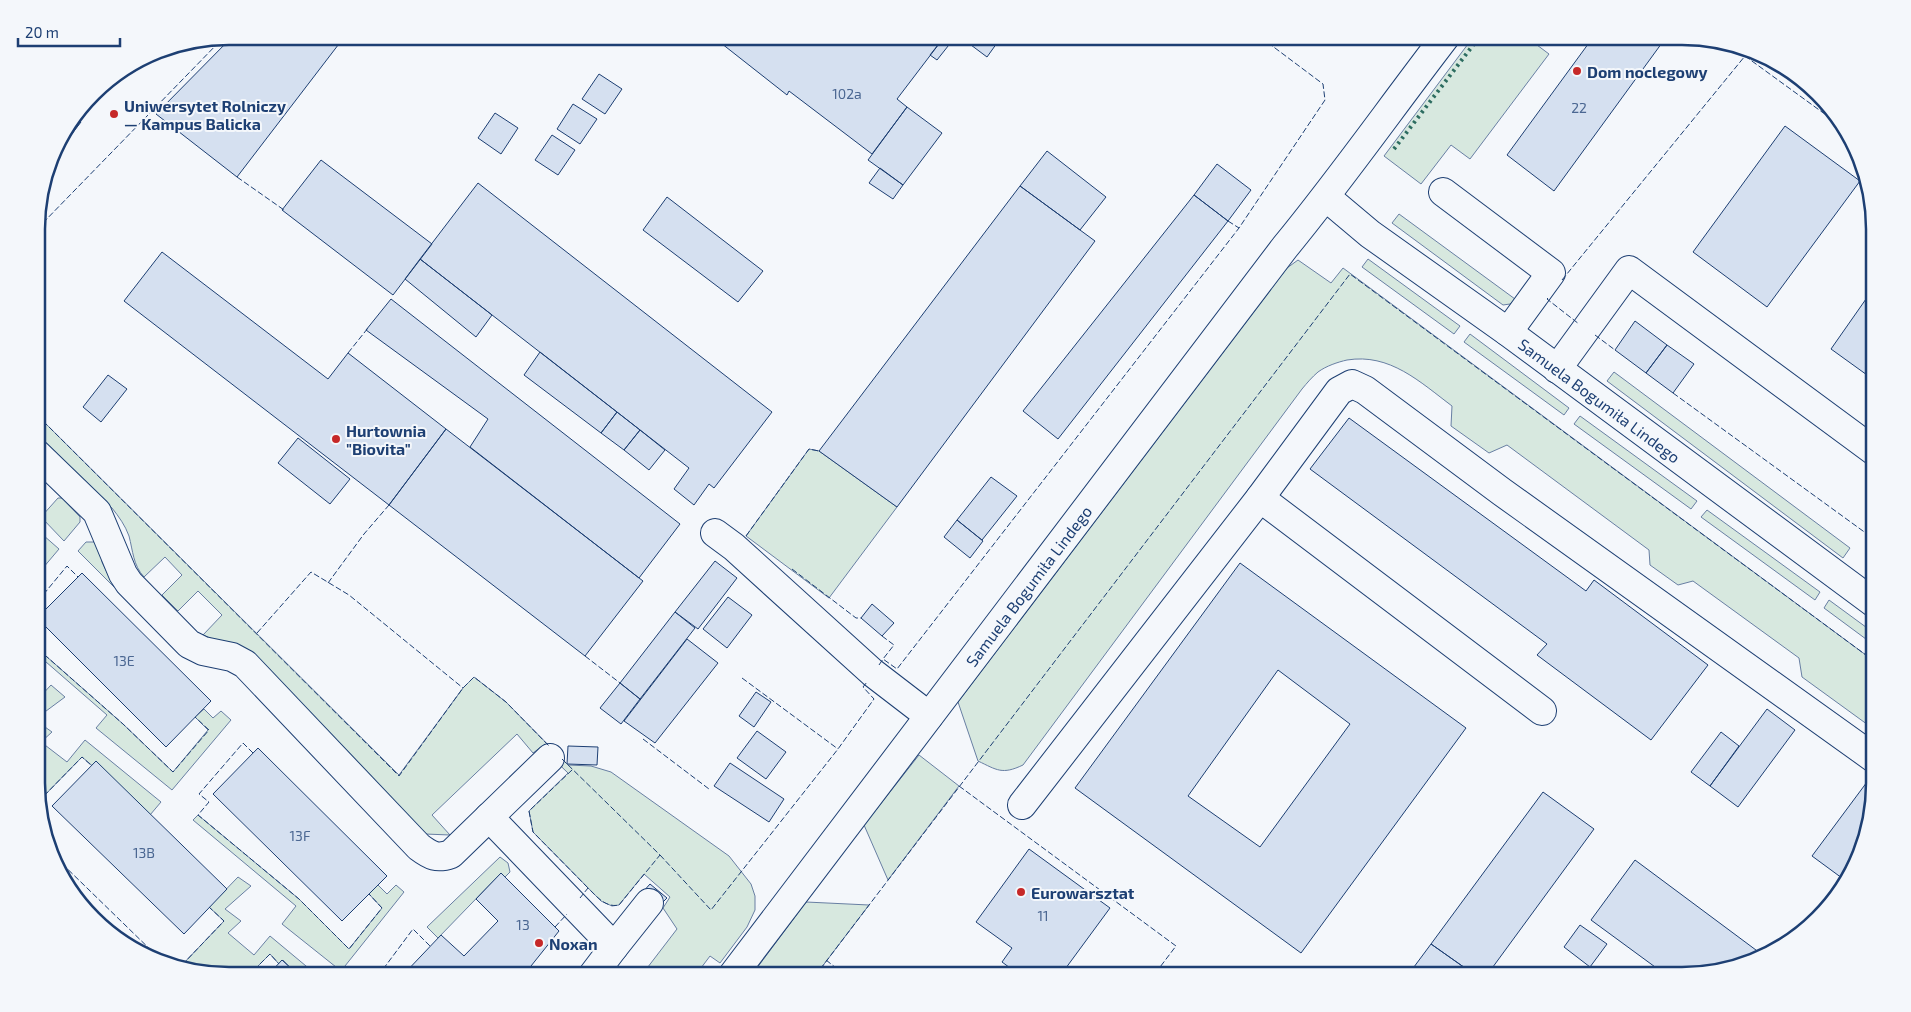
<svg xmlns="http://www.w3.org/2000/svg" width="1911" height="1012" viewBox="0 0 1911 1012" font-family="'Exo 2',sans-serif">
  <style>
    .green { fill: #d7e8df; stroke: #687fa3 }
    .building { fill: #d5e0f0; stroke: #1d3f73; fill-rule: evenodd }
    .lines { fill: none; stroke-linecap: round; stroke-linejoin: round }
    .minor-casing { stroke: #1d3f73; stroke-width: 30 }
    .minor { stroke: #f4f7fb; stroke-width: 28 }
    .hedge { stroke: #2c6c60; stroke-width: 4; stroke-dasharray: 2.5 4; stroke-linecap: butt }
    .fence { stroke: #1d3f73; stroke-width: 1; stroke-dasharray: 6 2.5; stroke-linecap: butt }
    .poi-dot { fill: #c62828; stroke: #f4f7fb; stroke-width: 2 }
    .labels { text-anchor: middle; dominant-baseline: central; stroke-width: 4; stroke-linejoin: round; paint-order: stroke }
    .number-label { font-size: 14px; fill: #4b6792 }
    .poi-label { font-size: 16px; font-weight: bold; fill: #1d3f73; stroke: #f4f7fb; text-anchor: start }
    .street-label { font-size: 16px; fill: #1d3f73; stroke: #f4f7fb }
    .rim { fill: none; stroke: #1d3f73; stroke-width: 2.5 }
  </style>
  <rect width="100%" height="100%" fill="#f4f7fb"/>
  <path class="green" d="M 1474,36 L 1525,36 L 1549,54 L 1470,159 L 1451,145 L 1421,184 L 1384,156 Z
    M 1399,214 L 1515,299 L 1510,304 L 1503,305 L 1392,223 Z
    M 1368,259 L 1460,326 L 1454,334 L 1362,267 Z
    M 1298,260 L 1331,283 L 1343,268 L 1874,661 L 1875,730 L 1802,677 L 1799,658 L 1693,581 L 1678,585 L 1650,565 L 1649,550 L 1507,445 L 1489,453 L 1451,426 L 1452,406 C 1420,382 1390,353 1347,360 C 1338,362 1326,366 1318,372 C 1312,377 1307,383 1302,389 L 1023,765 C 1002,775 997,770 978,761 L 958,702 L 1287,268 Z
    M 1470,334 L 1569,408 L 1564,415 L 1464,342 Z
    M 1614,372 L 1850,548 L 1843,558 L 1607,381 Z
    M 37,415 L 399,775 L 463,688 L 474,677 L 506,702 L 568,765 L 591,766 L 611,772 L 729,856 L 751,884 L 755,896 L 755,910 L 747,927 L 720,963 L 710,956 L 695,976 L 641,976 L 677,929 L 663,908 L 670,897 L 644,874 L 619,905 L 612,906 L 601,901 L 533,832 L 529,811 L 568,773 L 541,747 L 533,753 L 517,734 L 432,815 L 450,835 L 425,834 L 234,648 L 203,635 L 222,615 L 198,591 L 178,611 L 162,595 L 182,575 L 165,557 L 144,577 C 133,565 133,551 129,536 C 125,525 119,517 112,508 L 37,434 Z
    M 1580,416 L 1697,501 L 1691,509 L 1574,424 Z
    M 809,449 L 819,451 L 897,507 L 829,598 L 746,536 Z
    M 58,498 L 62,498 L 80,517 L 80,522 L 64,541 L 41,517 Z
    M 1707,510 L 1820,592 L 1815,600 L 1701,517 Z
    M 43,535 L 59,549 L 37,575 L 37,541 Z
    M 86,542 L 98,542 L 102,552 L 102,562 L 114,587 L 78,551 Z
    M 1829,600 L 1874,633 L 1874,645 L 1824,608 Z
    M 38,649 L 123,724 L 173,772 L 208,730 L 195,717 L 204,709 L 213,718 L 221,711 L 231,720 L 172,790 L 96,728 L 107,715 L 38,655 Z
    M 51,685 L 65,697 L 38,717 L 38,699 Z
    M 38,722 L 52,732 L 41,742 L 67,762 L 85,740 L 161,802 L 150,815 L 82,757 L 38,802 Z
    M 919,755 L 959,786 L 888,880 L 864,825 Z
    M 198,815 L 299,899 L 349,949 L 382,908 L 369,894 L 378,885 L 387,894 L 396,885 L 404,892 L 341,971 L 282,924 L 296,906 L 193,820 Z
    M 500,857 L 508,863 L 510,872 L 505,877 L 501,873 L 438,938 L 427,927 Z
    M 238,877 L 251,886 L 225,909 L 241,921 L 228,933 L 254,955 L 270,936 L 318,976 L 299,976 L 283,960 L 279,964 L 270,954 L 248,976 L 229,976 L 182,965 L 224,921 L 209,907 Z
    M 806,902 L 869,905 L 815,976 L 751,976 Z"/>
  <path class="building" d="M 233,36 L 345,36 L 237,177 L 156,114 Z
    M 712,36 L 945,36 L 897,99 L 907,107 L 872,154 L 789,91 L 787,95 Z
    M 945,36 L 956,36 L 937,60 L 930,55 Z
    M 959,36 L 1002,36 L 987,57 Z
    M 1594,36 L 1667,36 L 1554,191 L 1507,155 Z
    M 599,74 L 622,89 L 605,114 L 582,99 Z
    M 573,104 L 597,119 L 580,144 L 557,129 Z
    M 907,107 L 942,133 L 903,185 L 868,160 Z
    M 495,113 L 518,128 L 501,154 L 478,138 Z
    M 76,118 L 81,122 L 51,161 L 56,144 Z
    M 1785,126 L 1860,181 L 1767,307 L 1693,252 Z
    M 552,135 L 575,150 L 558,175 L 535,160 Z
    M 1047,151 L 1106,197 L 1080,230 L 1020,186 Z
    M 321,160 L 432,244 L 393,295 L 282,210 Z
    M 1217,164 L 1251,190 L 1228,221 L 1194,195 Z
    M 880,168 L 903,185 L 893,199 L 869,183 Z
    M 478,183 L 772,412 L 714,488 L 709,484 L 694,505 L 674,489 L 689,468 L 420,259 Z
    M 1020,186 L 1095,241 L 897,507 L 819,451 Z
    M 1194,195 L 1228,221 L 1058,439 L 1023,411 Z
    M 667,197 L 763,271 L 738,302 L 643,230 Z
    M 162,252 L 328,379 L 348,353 L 446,429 L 389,505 L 124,301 Z
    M 420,259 L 492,315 L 476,337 L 405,279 Z
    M 1873,289 L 1874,380 L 1831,349 Z
    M 391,299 L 680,524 L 639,578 L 470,447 L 488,419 L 366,330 Z
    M 1635,321 L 1667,345 L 1646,373 L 1615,350 Z
    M 1667,345 L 1694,364 L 1673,393 L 1646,373 Z
    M 540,352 L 617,412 L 601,433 L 524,375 Z
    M 108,375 L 127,389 L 101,422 L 83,407 Z
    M 617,412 L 640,430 L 624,450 L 601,433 Z
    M 1349,418 L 1586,591 L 1594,580 L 1708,665 L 1651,740 L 1537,655 L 1547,644 L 1310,469 Z
    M 446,429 L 643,581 L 585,656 L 389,505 Z
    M 640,430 L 665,450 L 649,470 L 624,450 Z
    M 298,438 L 350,479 L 330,504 L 278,463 Z
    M 991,477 L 1017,496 L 982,540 L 957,520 Z
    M 957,520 L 983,541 L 970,558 L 944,537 Z
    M 715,561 L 737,578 L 698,629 L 675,612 Z
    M 1240,563 L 1466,728 L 1301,953 L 1075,788 ZM 1278,670 L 1350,724 L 1260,847 L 1188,796 Z
    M 82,573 L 211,701 L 166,747 L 38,619 L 38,617 Z
    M 728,597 L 752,615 L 727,648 L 703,629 Z
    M 872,604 L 894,623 L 882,636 L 861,618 Z
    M 675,612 L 695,628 L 640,699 L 620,683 Z
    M 687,639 L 718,663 L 655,743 L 624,721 Z
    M 620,683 L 640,699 L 621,724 L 600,708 Z
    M 756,692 L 771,702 L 754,727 L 739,716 Z
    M 1767,709 L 1795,730 L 1738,807 L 1710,786 Z
    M 757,731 L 786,752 L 766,779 L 737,758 Z
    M 1721,732 L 1739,746 L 1710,786 L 1691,772 Z
    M 568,746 L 598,747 L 597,765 L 567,764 Z
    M 258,748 L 387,876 L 342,921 L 213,794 Z
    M 96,761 L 227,889 L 184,934 L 52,806 Z
    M 730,763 L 784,799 L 769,822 L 714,786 Z
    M 1867,782 L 1874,787 L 1855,868 L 1846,881 L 1812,856 Z
    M 1543,792 L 1594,829 L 1487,975 L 1475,975 L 1431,944 Z
    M 1029,849 L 1110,908 L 1060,976 L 1049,976 L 1038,967 L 1032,976 L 1021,976 L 1002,962 L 1012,948 L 976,922 Z
    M 1635,860 L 1764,956 L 1743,966 L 1694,975 L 1666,975 L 1591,920 Z
    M 501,873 L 559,931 L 523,976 L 402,976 L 441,935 L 464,956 L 498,921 L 476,899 Z
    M 650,884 L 667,898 L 658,907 L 642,893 Z
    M 1580,925 L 1607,944 L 1590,967 L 1564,947 Z
    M 1431,944 L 1475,975 L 1408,975 Z
    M 282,960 L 299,976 L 267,976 Z"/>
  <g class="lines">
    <defs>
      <g id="minor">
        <path d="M 1443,192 L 1551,273 L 1508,332"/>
        <path id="s1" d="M 1326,197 L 1370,234 L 1508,332 L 1874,603"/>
        <path d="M 1557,369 L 1629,270 L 1874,451"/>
        <path d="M 37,454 L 97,512 L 123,574 L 129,583 L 189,644 L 203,651 L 232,657 L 245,664 L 419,847 C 431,856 437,859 451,854 L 550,758"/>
        <path d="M 1260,498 L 1542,711"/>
        <path d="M 715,533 L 734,547 L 873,673 L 929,716"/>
        <path d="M 1022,805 L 1260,498 L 1339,391 L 1352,384 L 1365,390 L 1502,492 L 1875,759"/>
        <path d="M 489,817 L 614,947 L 592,976"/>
        <path d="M 614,947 L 649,903"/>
        <path id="s2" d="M 732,976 L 1285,247 C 1341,179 1392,106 1446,36"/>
      </g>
    </defs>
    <use href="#minor" class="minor-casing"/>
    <use href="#minor" class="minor"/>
    <path class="hedge" d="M 1394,149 L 1480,36"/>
    <path class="fence" d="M 1734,49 L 1745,56
      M 237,177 L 284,210
      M 1228,221 L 1239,228 L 1325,100 L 1323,84 L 1259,36
      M 37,229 L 223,38
      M 1562,280 L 1745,56 L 1844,128
      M 1548,298 L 1547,299 L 1579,324
      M 1595,335 L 1615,350
      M 348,353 L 368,328
      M 1673,393 L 1874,539
      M 37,415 L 399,776 L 463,688 L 474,677 L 506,702 L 549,746
      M 746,536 L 809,449 L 819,451
      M 792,569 L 856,618 L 861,618
      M 328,583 L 364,534 L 389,505
      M 38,601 L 67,566 L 78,577
      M 257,633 L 311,572 L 349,595 L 463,688
      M 38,634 L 39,635 L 38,638
      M 882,636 L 894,645 L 883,659
      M 38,649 L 123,724 L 173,772 L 209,730 L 195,717
      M 585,656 L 620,683
      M 879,665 L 883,659 L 897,669 L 1239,228
      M 742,678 L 838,749
      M 643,739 L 709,789
      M 253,753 L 243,743 L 199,794 L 209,802 L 198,815 L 299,899 L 349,949 L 382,908 L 369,894
      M 562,759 L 660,855 L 619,905 C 606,908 597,897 588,888 L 580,898
      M 572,770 L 529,811 L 533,832 L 588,888
      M 959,786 L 1176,946 L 1154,975
      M 38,802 L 82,757 L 92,766
      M 50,852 L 160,959
      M 660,855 L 711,910 L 838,749 L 874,699 L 863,687 L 867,682
      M 555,927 L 567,914
      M 826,960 L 846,976
      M 182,965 L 224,921 L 209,907
      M 248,976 L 270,954 L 279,964
      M 378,976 L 413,929 L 430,946
      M 815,976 L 1350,274 L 1874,661"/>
  </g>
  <g class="poi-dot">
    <circle cx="1577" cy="71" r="5"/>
    <circle cx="114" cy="114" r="5"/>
    <circle cx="336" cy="439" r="5"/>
    <circle cx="1021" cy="892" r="5"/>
    <circle cx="539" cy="943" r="5"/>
  </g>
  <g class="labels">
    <g class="number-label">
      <text x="847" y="93">102a</text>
      <text x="1579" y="107">22</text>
      <text x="124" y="660">13E</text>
      <text x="300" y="835">13F</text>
      <text x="144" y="852">13B</text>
      <text x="1043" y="915">11</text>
      <text x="523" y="924">13</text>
    </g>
    <g class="poi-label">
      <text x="1587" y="71">Dom noclegowy</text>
      <text x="124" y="105">Uniwersytet Rolniczy<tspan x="124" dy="18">— Kampus Balicka</tspan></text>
      <text x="346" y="430">Hurtownia<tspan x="346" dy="18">"Biovita"</tspan></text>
      <text x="1031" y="892">Eurowarsztat</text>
      <text x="549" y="943">Noxan</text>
    </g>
    <g class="street-label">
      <text stroke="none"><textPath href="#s1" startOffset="341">Samuela Bogumiła Lindego</textPath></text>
      <text stroke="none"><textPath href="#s2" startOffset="490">Samuela Bogumiła Lindego</textPath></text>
    </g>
  </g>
  <path d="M0 0H1911V1012H0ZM229 45H1682A184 184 0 0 1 1866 229V783A184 184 0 0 1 1682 967H229A184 184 0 0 1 45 783V229A184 184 0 0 1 229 45Z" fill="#f4f7fb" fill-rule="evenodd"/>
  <path class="rim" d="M229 45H1682A184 184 0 0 1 1866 229V783A184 184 0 0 1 1682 967H229A184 184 0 0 1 45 783V229A184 184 0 0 1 229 45Z"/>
  <path d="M18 38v8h102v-8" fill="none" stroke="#1d3f73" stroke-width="2.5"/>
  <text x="25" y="38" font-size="15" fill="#1d3f73" stroke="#f4f7fb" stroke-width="4" paint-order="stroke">20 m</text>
</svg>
